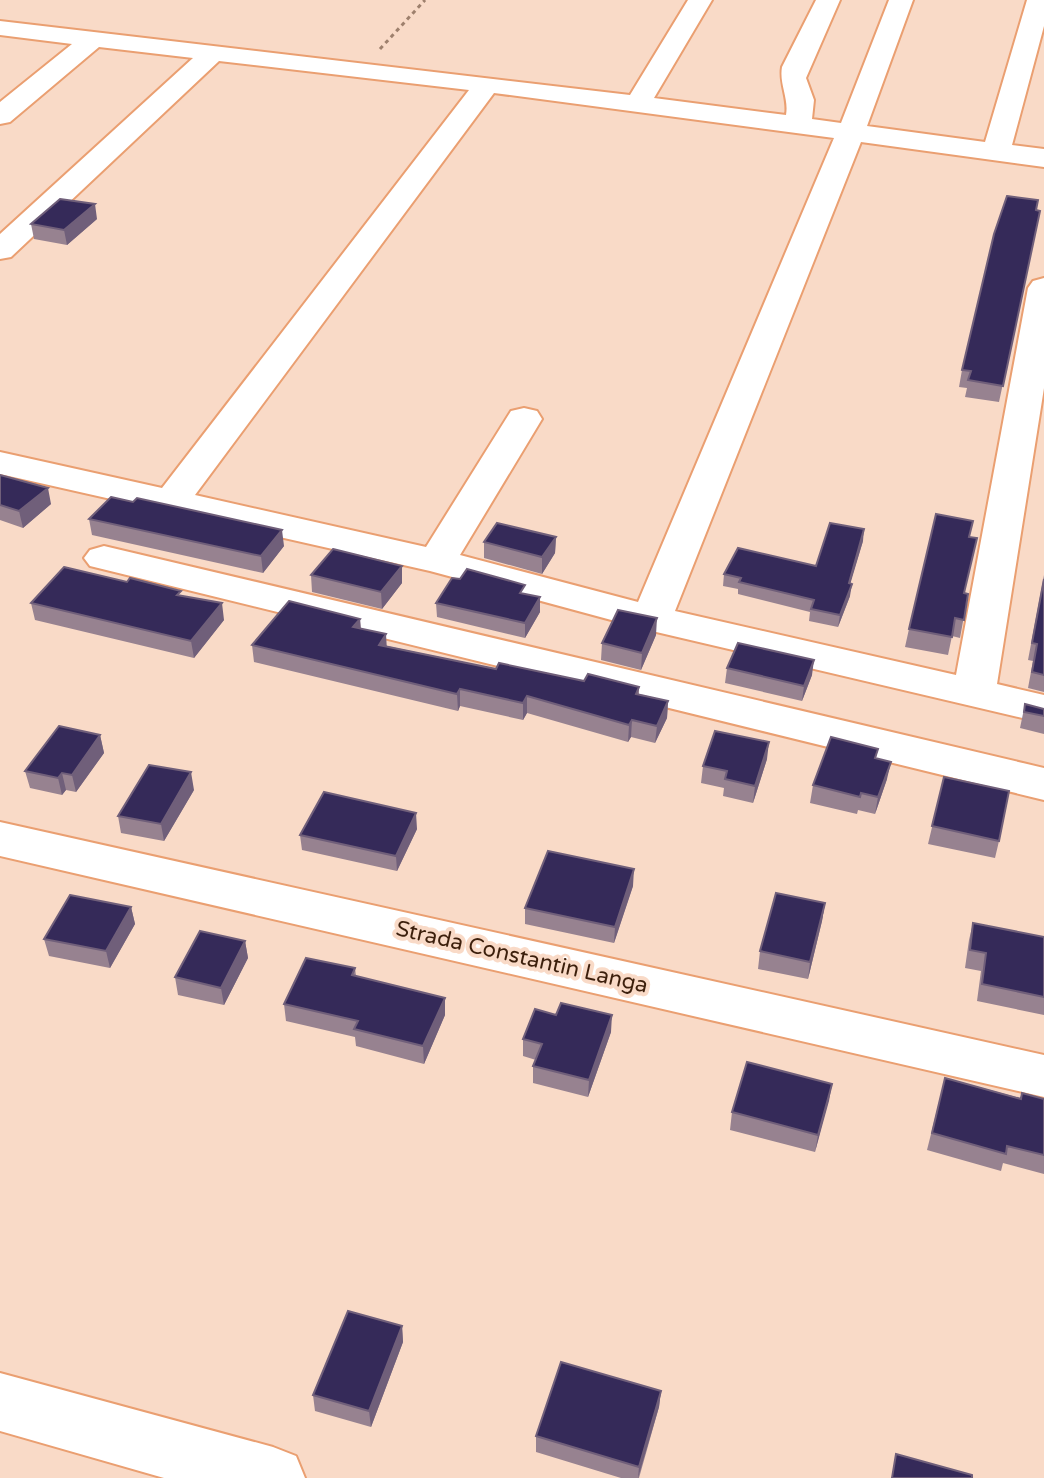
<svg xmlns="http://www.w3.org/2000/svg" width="1044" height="1478" viewBox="0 0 1044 1478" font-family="'Varela Round',sans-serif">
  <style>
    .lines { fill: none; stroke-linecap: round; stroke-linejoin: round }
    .minor-casing { stroke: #ea9f71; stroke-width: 4 }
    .path { stroke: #9e806d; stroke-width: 3; stroke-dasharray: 4 4; stroke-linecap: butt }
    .minor { fill: #fff; fill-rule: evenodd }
    .wall { fill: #978290 }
    .shaded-wall { fill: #705f7a }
    .building { fill: #352a59; stroke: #705f7a; stroke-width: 2 }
    .labels { text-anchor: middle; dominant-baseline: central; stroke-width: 8; stroke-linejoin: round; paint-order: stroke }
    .street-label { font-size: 22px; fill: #3c1f0c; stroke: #f9dac7 }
  </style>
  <rect width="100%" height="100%" fill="#f9dac7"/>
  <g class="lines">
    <defs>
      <path id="minor" d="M 688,0 L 712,0 L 654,98 L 786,115 C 789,98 779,84 782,67 L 816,0 L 840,0 L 806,78 L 814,100 L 812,119 L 841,123 L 889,0 L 913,0 L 867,126 L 985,142 L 1027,0 L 1044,0 L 1044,26 L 1012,145 L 1044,149 L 1044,167 L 861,142 L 675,611 L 956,675 L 1028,288 L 1033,281 L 1044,278 L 1044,388 L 997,684 L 1044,695 L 1044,723 L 652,631 L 430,571 L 0,474 L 0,452 L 162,488 L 469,90 L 219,61 L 11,257 L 0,259 L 0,234 L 193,58 L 99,47 L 10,122 L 0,124 L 0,102 L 72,44 L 0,35 L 0,21 L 630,95 ZM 494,93 L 834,138 L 638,602 L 460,555 L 542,419 L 537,411 L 524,408 L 511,411 L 426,547 L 195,495 Z
        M 104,546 L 1044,768 L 1044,800 L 90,566 L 84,558 L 90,550 Z
        M 0,822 L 1044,1055 L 1044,1097 L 0,856 Z
        M 0,1373 L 273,1447 L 296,1456 L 305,1478 L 164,1478 L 0,1431 Z"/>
    </defs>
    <use href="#minor" class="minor-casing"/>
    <path class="path" d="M 380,49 L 425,0"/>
    <use href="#minor" class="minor"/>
  </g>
  <path class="wall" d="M 1040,211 L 999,402 L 965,397 L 967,388 L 959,387 L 962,370 Z
    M 97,219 L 67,245 L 34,239 L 31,224 Z
    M 0,475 L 51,504 L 23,528 L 0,520 Z
    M 133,502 L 284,546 L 263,573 L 92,535 L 89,519 Z
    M 973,521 L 969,537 L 964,593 L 968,594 L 960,638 L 952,636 L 948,655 L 905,647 L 909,629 Z
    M 556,537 L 555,553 L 542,574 L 484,558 L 484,542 Z
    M 863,541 L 850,583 L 850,596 L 838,627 L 809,621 L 810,612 L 738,594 L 738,589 L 723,586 L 724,574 L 816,566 Z
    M 311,575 L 402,583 L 382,609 L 312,592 Z
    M 1044,575 L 1044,692 L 1028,688 L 1033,661 L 1028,660 Z
    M 525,594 L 540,612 L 525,638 L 437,617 L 436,603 Z
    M 182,595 L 224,620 L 194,658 L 35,620 L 31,603 Z
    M 360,619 L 361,629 L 387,646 L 496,669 L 584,681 L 639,687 L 639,694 L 668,701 L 667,718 L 655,743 L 631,737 L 628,742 L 527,713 L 523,720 L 460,706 L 458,711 L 254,662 L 252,645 Z
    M 656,635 L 641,670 L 601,660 L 602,643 Z
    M 727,668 L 812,675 L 802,701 L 725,683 Z
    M 1025,704 L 1044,709 L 1044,734 L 1020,728 Z
    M 100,735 L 104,753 L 76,792 L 66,790 L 62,795 L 30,788 L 25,771 Z
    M 878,749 L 876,758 L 887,779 L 875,814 L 858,810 L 857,814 L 810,803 L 813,785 Z
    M 767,759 L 753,803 L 723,796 L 724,788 L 701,783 L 703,766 Z
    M 944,777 L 999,841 L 995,858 L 928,844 Z
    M 194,790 L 164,841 L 121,833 L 118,816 Z
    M 417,829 L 397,871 L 302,850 L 300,835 Z
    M 633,886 L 614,943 L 525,924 L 525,908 Z
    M 825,903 L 822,921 L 808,979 L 758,969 L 760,951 Z
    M 131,907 L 135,924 L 110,968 L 49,956 L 44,939 Z
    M 973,923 L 1044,937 L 1044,1015 L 977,1001 L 981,971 L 965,968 L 969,940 Z
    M 245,941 L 248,958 L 224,1005 L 178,995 L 175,977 Z
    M 355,968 L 356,976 L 445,1015 L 424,1064 L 356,1046 L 355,1037 L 286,1021 L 284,1004 Z
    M 611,1032 L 588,1097 L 533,1083 L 533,1066 L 536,1060 L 523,1056 L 523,1039 Z
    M 945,1078 L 1020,1098 L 1022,1093 L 1044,1099 L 1044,1174 L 1003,1163 L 1001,1171 L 927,1150 Z
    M 832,1084 L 815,1152 L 730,1130 L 732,1112 Z
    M 402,1326 L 403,1342 L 371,1427 L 315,1411 L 313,1395 Z
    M 661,1391 L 659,1407 L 639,1478 L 621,1478 L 536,1452 L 536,1436 Z"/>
  <path class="shaded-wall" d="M 95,204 L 97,219 L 67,245 L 64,230 Z
    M 48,488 L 51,504 L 23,528 L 19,511 Z
    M 864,529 L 863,541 L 847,595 L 849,583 Z
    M 282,530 L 284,546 L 263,573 L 261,556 Z
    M 556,537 L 555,553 L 542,574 L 542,557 Z
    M 402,566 L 402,583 L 382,609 L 381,592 Z
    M 852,584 L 850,596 L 838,627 L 840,615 Z
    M 540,597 L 540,612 L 525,638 L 525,623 Z
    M 222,603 L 224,620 L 194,658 L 191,641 Z
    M 657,618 L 656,635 L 641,670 L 642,653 Z
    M 360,619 L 361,636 L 353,627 Z
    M 386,634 L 387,651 L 379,645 Z
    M 814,660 L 812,675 L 802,701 L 804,686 Z
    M 460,689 L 460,706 L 458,711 L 457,694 Z
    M 527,696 L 527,713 L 523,720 L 523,703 Z
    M 668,701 L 667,718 L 655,743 L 657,726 Z
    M 632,720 L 631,737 L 628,742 L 629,725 Z
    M 100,735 L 104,753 L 76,792 L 72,775 Z
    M 769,742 L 767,759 L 753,803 L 755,786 Z
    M 891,762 L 887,779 L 875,814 L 878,797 Z
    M 191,772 L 194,790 L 164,841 L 161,824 Z
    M 62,773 L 66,790 L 62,795 L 58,778 Z
    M 416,813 L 417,829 L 397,871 L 396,856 Z
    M 634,869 L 633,886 L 614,943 L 615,927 Z
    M 825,903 L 822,921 L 808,979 L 810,962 Z
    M 131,907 L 135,924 L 110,968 L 106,951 Z
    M 245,941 L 248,958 L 224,1005 L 221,988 Z
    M 445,998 L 445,1015 L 424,1064 L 423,1046 Z
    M 612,1015 L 611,1032 L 588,1097 L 589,1080 Z
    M 832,1084 L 829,1101 L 815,1152 L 818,1135 Z
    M 402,1326 L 403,1342 L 371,1427 L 369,1411 Z
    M 661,1391 L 659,1407 L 638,1478 L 639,1467 Z"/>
  <path class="building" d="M 1007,196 L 1038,200 L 1036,210 L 1040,211 L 1003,386 L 968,380 L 971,371 L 962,370 L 994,234 Z
    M 60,199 L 95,204 L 64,230 L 31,224 Z
    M 0,475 L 48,488 L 19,511 L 0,505 Z
    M 111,497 L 133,502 L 137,498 L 282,530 L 261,556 L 89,519 Z
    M 936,514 L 973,521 L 969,537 L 977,538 L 964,593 L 968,594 L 964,620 L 955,618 L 952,637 L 909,629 Z
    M 497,523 L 556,537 L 542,557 L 484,542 Z
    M 830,523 L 864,529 L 849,583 L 852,584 L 840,615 L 811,609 L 814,600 L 739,582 L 741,578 L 724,574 L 738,548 L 816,566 Z
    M 333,549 L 402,566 L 381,592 L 311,575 Z
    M 64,567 L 127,582 L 130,578 L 181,591 L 177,595 L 222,603 L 191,641 L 31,603 Z
    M 467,569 L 525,585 L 520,593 L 540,597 L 525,623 L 436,603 L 452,578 L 460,579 Z
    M 1044,579 L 1044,675 L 1032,672 L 1037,644 L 1032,643 Z
    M 289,601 L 360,619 L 353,627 L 386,634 L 379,645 L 496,669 L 499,663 L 584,681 L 588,674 L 639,687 L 636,694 L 668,701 L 657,726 L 632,720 L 629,725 L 527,696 L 523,703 L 460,689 L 457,694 L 252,645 Z
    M 618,610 L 657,618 L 642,653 L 602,643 Z
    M 738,643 L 814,660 L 804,686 L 727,668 Z
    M 1025,704 L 1044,709 L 1044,716 L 1024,712 Z
    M 59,726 L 100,735 L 72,775 L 62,773 L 58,778 L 25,771 Z
    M 715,731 L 769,742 L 755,786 L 725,779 L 727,771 L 703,766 Z
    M 831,737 L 878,749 L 875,758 L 891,762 L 878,797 L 861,793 L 860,797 L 813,785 Z
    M 149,765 L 191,772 L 161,824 L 118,816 Z
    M 944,777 L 1009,791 L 999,841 L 932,826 Z
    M 324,792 L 416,813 L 396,856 L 300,835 Z
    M 548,851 L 634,869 L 615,927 L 525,908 Z
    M 776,893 L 825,903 L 810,962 L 760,951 Z
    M 70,895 L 131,907 L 106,951 L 44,939 Z
    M 973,923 L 1044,937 L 1044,997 L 982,984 L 986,953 L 970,950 Z
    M 200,931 L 245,941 L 221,988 L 175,977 Z
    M 306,958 L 355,968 L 352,975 L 445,998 L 423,1046 L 354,1029 L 358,1021 L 284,1004 Z
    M 561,1003 L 612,1015 L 589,1080 L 533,1066 L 542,1044 L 523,1039 L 535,1009 L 556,1015 Z
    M 747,1062 L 832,1084 L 818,1135 L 732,1112 Z
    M 945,1078 L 1021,1099 L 1022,1093 L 1044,1099 L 1044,1155 L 1007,1146 L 1006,1154 L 932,1133 Z
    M 348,1311 L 402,1326 L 369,1411 L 313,1395 Z
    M 561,1362 L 661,1391 L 639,1467 L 536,1436 Z
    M 896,1454 L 972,1475 L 972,1478 L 892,1478 Z"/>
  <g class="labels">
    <g class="street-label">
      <text transform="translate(522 957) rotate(13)">Strada Constantin Langa</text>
    </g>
  </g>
</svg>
